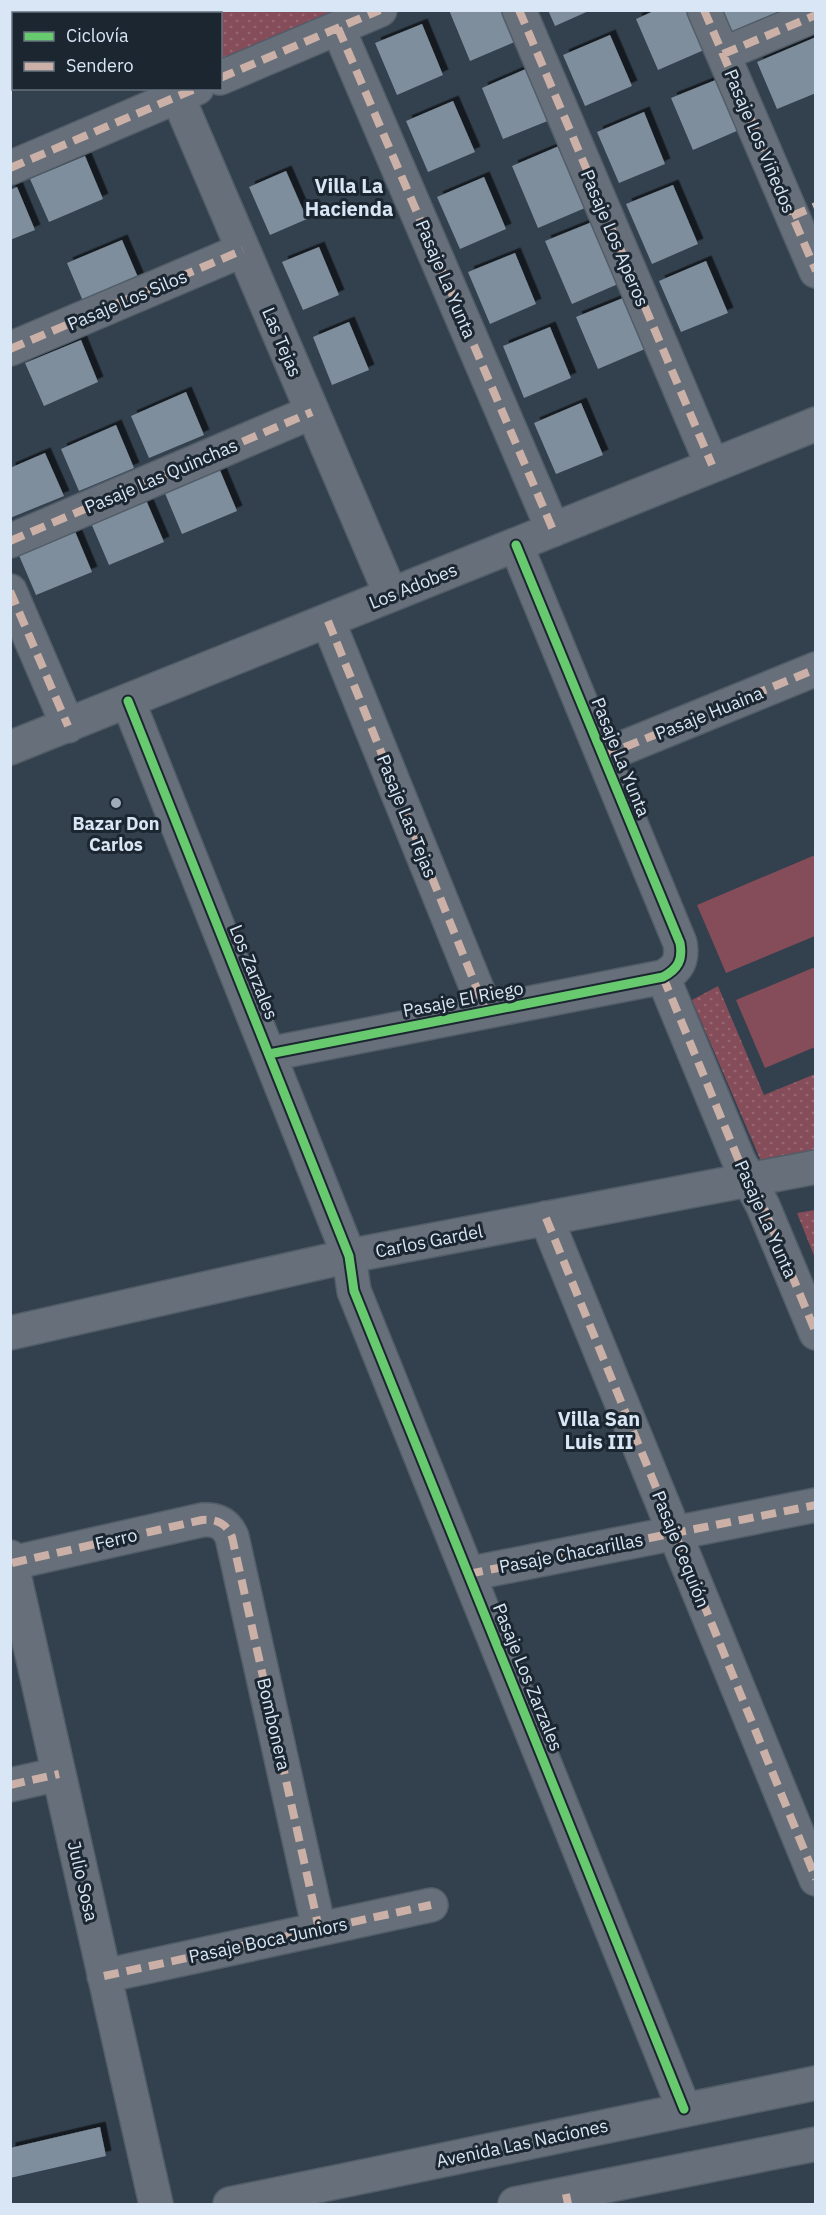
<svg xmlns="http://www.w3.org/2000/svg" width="826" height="2215" viewBox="0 0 826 2215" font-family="'IBM Plex Sans',sans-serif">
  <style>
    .grass { fill: url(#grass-dots) }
    .pitch { fill: #854d59 }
    .building { fill: #7f8e9d; filter: url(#shadow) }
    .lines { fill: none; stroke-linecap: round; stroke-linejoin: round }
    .minor-casing { stroke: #515d68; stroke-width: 36 }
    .minor { stroke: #67707a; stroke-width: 33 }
    .quiet { stroke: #cab0a6; stroke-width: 8; stroke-dasharray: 15 8; stroke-linecap: butt }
    .cycleway-casing { stroke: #1b2631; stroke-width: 13 }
    .cycleway { stroke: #67ca6e; stroke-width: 9 }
    .poi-dot { fill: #9eacba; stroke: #1b2631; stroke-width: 2 }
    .labels { text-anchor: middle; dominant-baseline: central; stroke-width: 6; stroke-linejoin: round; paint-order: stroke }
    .street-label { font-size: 18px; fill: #d8e6f5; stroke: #1b2631 }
    .poi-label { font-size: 18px; font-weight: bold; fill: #d8e6f5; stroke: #1b2631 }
    .neighbourhood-label { font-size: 20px; font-weight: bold; fill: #d8e6f5; stroke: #1b2631 }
  </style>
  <defs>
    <pattern id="grass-dots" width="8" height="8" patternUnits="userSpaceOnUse" patternTransform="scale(1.5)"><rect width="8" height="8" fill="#854d59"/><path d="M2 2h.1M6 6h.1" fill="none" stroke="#966771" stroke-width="1.8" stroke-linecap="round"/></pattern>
    <filter id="shadow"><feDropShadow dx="5.5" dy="-5.5" stdDeviation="0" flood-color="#0009"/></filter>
  </defs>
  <rect width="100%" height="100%" fill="#33404d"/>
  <path class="grass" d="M 174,11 L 357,11 L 221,70 L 220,14 L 176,13 Z
    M 718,986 L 764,1095 L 815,1074 L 815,1151 L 761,1161 L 692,1000 Z
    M 815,1210 L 816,1210 L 815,1258 L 797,1213 Z"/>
  <path class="pitch" d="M 815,855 L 815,936 L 726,973 L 697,905 Z
    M 815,967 L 815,1047 L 765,1068 L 736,1000 Z"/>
  <path class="building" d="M 449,10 L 504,10 L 517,41 L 470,61 Z
    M 548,10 L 591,10 L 555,26 Z
    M 656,10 L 688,10 L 704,50 L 658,70 L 636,19 Z
    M 722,10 L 766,11 L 782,11 L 732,32 Z
    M 422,24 L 443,75 L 397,95 L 375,43 Z
    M 610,35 L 632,86 L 585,106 L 563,55 Z
    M 816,37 L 816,93 L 777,109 L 757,62 Z
    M 528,68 L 550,120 L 503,139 L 482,88 Z
    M 718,79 L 739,130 L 693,150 L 671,98 Z
    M 453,101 L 475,152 L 428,172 L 406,121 Z
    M 644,112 L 665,164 L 619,183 L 597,132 Z
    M 559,146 L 585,208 L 538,228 L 512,166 Z
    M 85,156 L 103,199 L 49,222 L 30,179 Z
    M 286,171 L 307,219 L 270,235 L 249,187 Z
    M 484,177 L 506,229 L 460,249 L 437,197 Z
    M 673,185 L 698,244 L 652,264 L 626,204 Z
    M 17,187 L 35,230 L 10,240 L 10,190 Z
    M 592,222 L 618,284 L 572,304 L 545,241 Z
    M 122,240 L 140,282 L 85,306 L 67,263 Z
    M 319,247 L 339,295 L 303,310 L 282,262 Z
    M 515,253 L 536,304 L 490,324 L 468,272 Z
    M 706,261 L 728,313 L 681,332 L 659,281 Z
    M 623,298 L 645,349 L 598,369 L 576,317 Z
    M 349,322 L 369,370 L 332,385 L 313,337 Z
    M 550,327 L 571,378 L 524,398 L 503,346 Z
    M 81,340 L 98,382 L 44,406 L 25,363 Z
    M 186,392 L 204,435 L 149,458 L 131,416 Z
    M 581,403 L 603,455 L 556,474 L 534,423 Z
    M 116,425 L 134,468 L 79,491 L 61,449 Z
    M 45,453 L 64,496 L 10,518 L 10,468 Z
    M 219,468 L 237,511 L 182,534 L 164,491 Z
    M 146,500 L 164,542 L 109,565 L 91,523 Z
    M 74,529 L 92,572 L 36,595 L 18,553 Z
    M 100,2127 L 106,2156 L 10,2178 L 10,2148 Z"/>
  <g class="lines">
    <defs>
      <path id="minor" d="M 141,10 L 142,14
        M 519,10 L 712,465
        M 704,10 L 816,271
        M 338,28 L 553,530
        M 723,54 L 816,15
        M 220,78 L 380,10
        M 174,88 L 391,595
        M 10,168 L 197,88
        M 10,349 L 243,250
        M 10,541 L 312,412
        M 10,591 L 68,726
        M 328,621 L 486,1011
        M 128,701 L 349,1256 L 354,1291 L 684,2109
        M 10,748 L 816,424
        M 603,756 L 816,669
        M 663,977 L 739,1161 L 763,1206 L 816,1333
        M 269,1054 L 663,977 C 678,969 683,960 680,943 L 516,545
        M 546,1218 L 816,1879
        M 10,1333 L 349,1256 L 816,1167
        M 10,1557 L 156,2204
        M 12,1563 L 202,1520 C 217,1519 226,1523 232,1537 L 319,1929
        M 468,1574 L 816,1505
        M 10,1785 L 59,1774
        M 104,1976 L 431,1905
        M 230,2204 L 816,2083
        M 515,2204 L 816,2144"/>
    </defs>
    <use href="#minor" class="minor-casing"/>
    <use href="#minor" class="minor"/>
    <path class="quiet" d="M 519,10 L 712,465
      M 704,10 L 816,271
      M 338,28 L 553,530
      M 723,54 L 816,15
      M 220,78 L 380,10
      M 10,168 L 197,88
      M 792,216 L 816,206
      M 10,349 L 243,250
      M 10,541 L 312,412
      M 10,591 L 68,726
      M 328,621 L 486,1011
      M 603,756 L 816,669
      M 663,977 L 739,1161 L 763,1206 L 816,1333
      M 546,1218 L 816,1879
      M 12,1563 L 202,1520 C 217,1519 226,1523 232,1537 L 319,1929
      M 468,1574 L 816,1505
      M 10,1785 L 59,1774
      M 104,1976 L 431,1905
      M 566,2194 L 568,2204"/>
    <defs>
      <path id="cycleway" d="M 128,701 L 349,1256 L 354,1291 L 684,2109
        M 269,1054 L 663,977 C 678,969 683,960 680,943 L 516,545"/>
    </defs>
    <use href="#cycleway" class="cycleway-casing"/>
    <use href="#cycleway" class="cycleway"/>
  </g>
  <circle class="poi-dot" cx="116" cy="803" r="6"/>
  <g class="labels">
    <g class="street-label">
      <text transform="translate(760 141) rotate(67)">Pasaje Los Viñedos</text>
      <text transform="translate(615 238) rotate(67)">Pasaje Los Aperos</text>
      <text transform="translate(446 279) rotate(67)">Pasaje La Yunta</text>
      <text transform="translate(127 300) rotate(-23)">Pasaje Los Silos</text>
      <text transform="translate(282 342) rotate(67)">Las Tejas</text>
      <text transform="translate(161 476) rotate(-23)">Pasaje Las Quinchas</text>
      <text transform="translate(413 586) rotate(-22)">Los Adobes</text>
      <text transform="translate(709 713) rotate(-22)">Pasaje Huaina</text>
      <text transform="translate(621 757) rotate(68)">Pasaje La Yunta</text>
      <text transform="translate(407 816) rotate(68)">Pasaje Las Tejas</text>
      <text transform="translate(254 972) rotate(68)">Los Zarzales</text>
      <text transform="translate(463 999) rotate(-11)">Pasaje El Riego</text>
      <text transform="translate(766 1219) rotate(66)">Pasaje La Yunta</text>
      <text transform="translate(429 1241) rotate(-11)">Carlos Gardel</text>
      <text transform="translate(116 1539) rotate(-13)">Ferro</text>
      <text transform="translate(681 1549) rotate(68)">Pasaje Cequión</text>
      <text transform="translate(571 1553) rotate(-11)">Pasaje Chacarillas</text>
      <text transform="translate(528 1677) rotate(68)">Pasaje Los Zarzales</text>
      <text transform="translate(274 1724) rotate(77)">Bombonera</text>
      <text transform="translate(83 1881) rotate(77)">Julio Sosa</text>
      <text transform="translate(268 1940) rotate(-12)">Pasaje Boca Juniors</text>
      <text transform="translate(522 2143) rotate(-12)">Avenida Las Naciones</text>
    </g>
    <g class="poi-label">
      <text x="116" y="823">Bazar Don<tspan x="116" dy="21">Carlos</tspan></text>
    </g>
    <g class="neighbourhood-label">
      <text x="349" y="185">Villa La<tspan x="349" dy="23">Hacienda</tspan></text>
      <text x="599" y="1418">Villa San<tspan x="599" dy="23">Luis III</tspan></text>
    </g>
  </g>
  <rect width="826" height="2215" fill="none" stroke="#d8e6f5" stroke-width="24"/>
  <rect x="12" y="12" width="210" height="78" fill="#1b2631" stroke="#67737f" stroke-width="1.5"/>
  <rect x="24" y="32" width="30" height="9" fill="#67ca6e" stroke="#67737f" stroke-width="1.5"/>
  <text x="66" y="42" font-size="18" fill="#d8e6f5">Ciclovía</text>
  <rect x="24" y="62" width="30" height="9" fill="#cab0a6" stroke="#67737f" stroke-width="1.5"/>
  <text x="66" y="72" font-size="18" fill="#d8e6f5">Sendero</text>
</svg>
